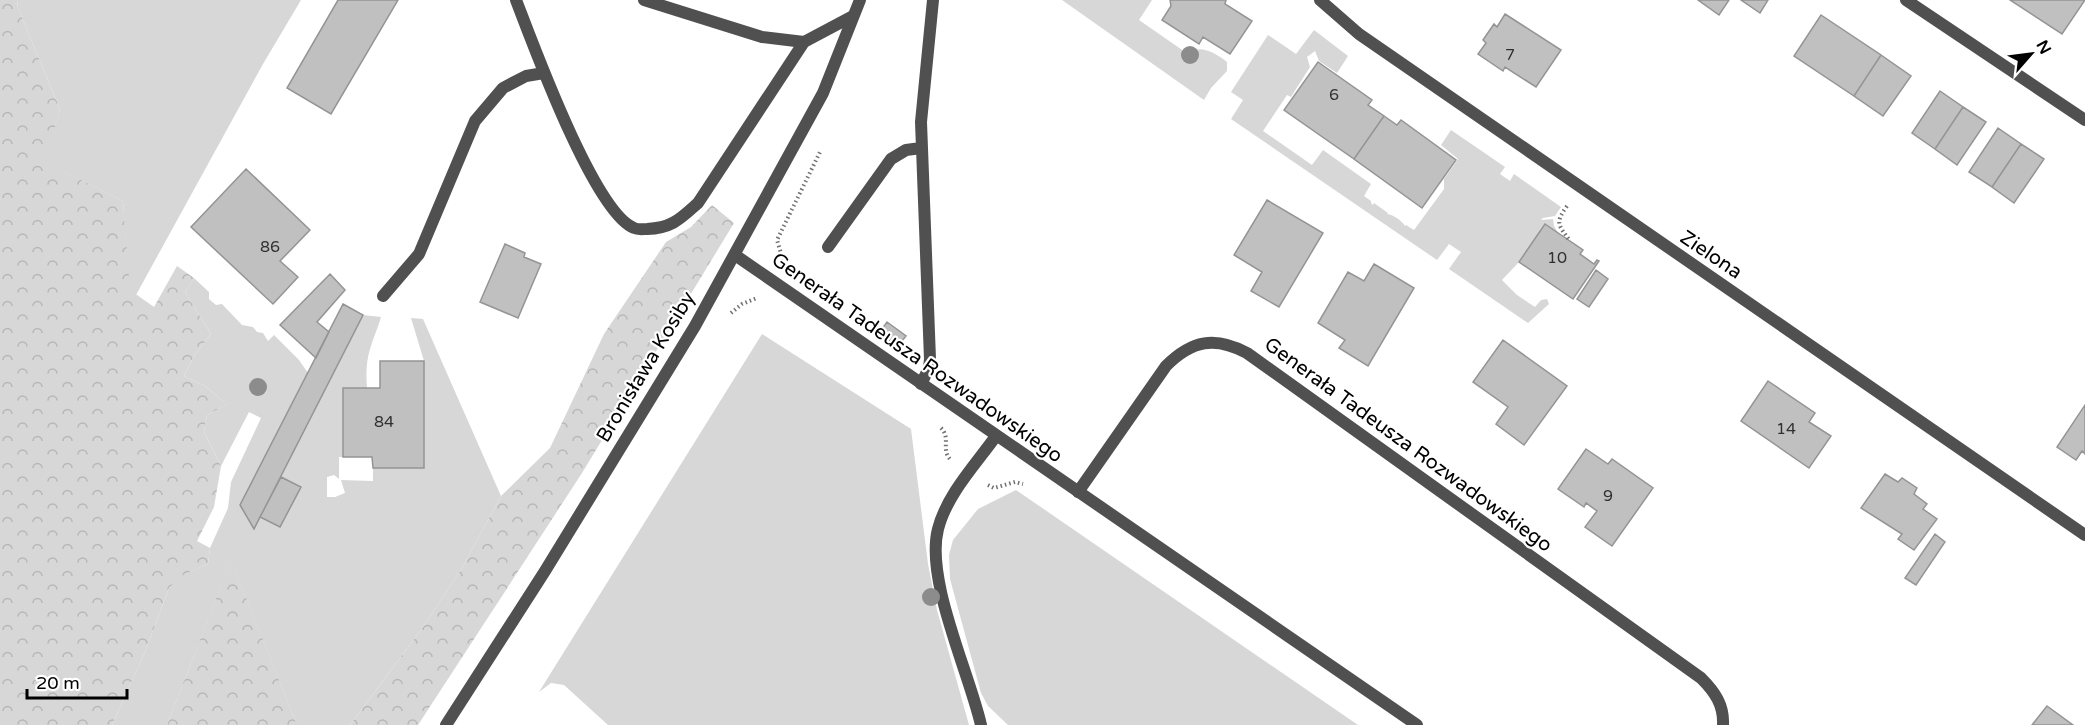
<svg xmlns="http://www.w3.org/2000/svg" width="2085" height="725" viewBox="0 0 2085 725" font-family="'Varela Round',sans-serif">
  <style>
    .green { fill: #d7d7d7 }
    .forest { fill: url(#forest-crowns) }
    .building { fill: #c0c0c0; stroke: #949494; stroke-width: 1.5 }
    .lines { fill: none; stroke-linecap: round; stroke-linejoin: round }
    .path { stroke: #727272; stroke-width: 4; stroke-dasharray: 1.5 3; stroke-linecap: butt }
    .service { stroke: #505050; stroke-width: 12 }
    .minor { stroke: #505050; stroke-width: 12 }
    .tertiary { stroke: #505050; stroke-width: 12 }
    .tree { fill: #8c8c8c }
    .labels { text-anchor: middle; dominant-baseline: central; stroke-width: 4.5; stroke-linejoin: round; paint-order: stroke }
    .number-label { font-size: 16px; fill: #303030 }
    .street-label { font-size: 20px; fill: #000; stroke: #fff }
  </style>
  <defs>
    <pattern id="forest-crowns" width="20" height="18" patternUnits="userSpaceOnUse" patternTransform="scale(1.5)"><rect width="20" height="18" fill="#d7d7d7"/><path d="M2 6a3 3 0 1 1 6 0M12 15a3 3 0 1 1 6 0" fill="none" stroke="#b7b7b7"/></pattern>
  </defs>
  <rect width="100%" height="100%" fill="#fff"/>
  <path class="green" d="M 17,0 L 301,0 L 263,64 L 136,295 L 129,290 L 123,201 L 44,162 L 60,109 L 18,8 Z
    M 1062,0 L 1152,0 L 1139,20 L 1188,54 C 1199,43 1217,54 1227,62 L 1227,71 L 1211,88 L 1204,100 Z
    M 1314,30 L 1348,56 L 1337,73 L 1319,61 L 1315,51 L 1307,57 L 1310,67 L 1291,97 L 1287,95 L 1263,131 L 1312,165 L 1323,150 L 1371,184 L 1364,196 L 1371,201 L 1371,203 L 1373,205 L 1374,203 L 1388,213 L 1387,214 C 1394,215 1402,221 1405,226 L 1406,225 L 1414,230 L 1444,189 L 1444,179 L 1458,159 L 1441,145 L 1451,130 L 1505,167 L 1500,174 L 1510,181 L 1514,174 L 1561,207 L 1555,216 L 1543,218 L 1541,220 L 1553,219 L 1554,226 L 1558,233 L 1545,224 L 1519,262 L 1502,280 L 1517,295 L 1535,307 L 1541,300 L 1547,299 L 1549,304 L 1528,323 L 1449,269 L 1461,252 L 1449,244 L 1437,260 L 1231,119 L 1243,100 L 1231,92 L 1268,35 L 1296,54 Z
    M 194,278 L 209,292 L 209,299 L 216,305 L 222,304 L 242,325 L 253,327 L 257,332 L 263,333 L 268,341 L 274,335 L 299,360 L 308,373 L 240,505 L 254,529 L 260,517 L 280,527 L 301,487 L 281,477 L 363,315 L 381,317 C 378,328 373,338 370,349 C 366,362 366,375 367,388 L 343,388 L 343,457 L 339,457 L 339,479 L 334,475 L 327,477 L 327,497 L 335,497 L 345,493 L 341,480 L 373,481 L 373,468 L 424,468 L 424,361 L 411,318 L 423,319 L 501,496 L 462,568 L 423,627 L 350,725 L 297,725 L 231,561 L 167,725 L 112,725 L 145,652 L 169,588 L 180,576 L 208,564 L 210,548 L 228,508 L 231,482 L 261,418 L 249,412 L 221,466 L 204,432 L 207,415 L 229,403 L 223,401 L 205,386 L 184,376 L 194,356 L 211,334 L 185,292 Z
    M 762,334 L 911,429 L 928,564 L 937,610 L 969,725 L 608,725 L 564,685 L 551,683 L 539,692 Z
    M 1016,490 L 1358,725 L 1008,725 L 988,706 L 981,693 L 950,579 L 949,555 L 953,540 L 978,509 Z"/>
  <path class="forest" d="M 0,0 L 17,0 L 18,8 L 60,109 L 45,162 L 123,201 L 130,290 L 154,307 L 177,266 L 194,278 L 185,292 L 211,334 L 194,356 L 184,376 L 205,386 L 223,401 L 231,402 L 207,415 L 204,432 L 221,466 L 214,507 L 197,541 L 210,548 L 208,564 L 181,576 L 169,588 L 145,652 L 112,725 L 0,725 Z
    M 712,205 L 734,223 L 582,473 L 418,725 L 350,725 L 423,627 L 462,568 L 501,496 L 550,448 L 604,334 L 666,242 L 691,227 Z
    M 231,560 L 297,725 L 167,725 Z"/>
  <path class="building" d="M 338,0 L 398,0 L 331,114 L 287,88 Z
    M 1170,0 L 1226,0 L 1225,4 L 1252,21 L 1230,54 L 1203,37 L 1199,44 L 1162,20 L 1171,6 Z
    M 1698,0 L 1729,0 L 1719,15 Z
    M 1741,0 L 1768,0 L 1760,13 Z
    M 2010,0 L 2085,0 L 2062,34 Z
    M 1505,14 L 1561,50 L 1536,87 L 1505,67 L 1503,71 L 1478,54 L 1486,43 L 1483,40 L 1494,24 L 1497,27 Z
    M 1821,15 L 1881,55 L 1854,96 L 1794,56 Z
    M 1881,55 L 1911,76 L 1883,116 L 1854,96 Z
    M 1318,62 L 1372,100 L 1368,105 L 1384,116 L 1354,159 L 1284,110 Z
    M 1940,91 L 1963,107 L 1935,149 L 1912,133 Z
    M 1963,107 L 1986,122 L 1957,165 L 1935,149 Z
    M 1384,116 L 1397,125 L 1401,120 L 1456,160 L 1422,208 L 1354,159 Z
    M 1998,128 L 2021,144 L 1992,187 L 1969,172 Z
    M 2021,144 L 2044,159 L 2014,203 L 1992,187 Z
    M 246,169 L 310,230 L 280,261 L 298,277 L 273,304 L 191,227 Z
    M 1267,200 L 1323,233 L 1279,307 L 1251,291 L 1262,272 L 1234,255 Z
    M 1545,224 L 1583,250 L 1580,254 L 1594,264 L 1597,260 L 1599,261 L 1573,299 L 1519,262 Z
    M 505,244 L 525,253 L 524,257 L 541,264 L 518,318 L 480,302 Z
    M 1374,264 L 1414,288 L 1368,366 L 1339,348 L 1345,340 L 1318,323 L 1348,272 L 1364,281 Z
    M 1596,270 L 1608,279 L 1589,307 L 1577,299 Z
    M 330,274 L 345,290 L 317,322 L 329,332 L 316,358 L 280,325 Z
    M 343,304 L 363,315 L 254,529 L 240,505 Z
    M 887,322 L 906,336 L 898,346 L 879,333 Z
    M 1503,340 L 1567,386 L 1524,445 L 1496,424 L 1508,407 L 1473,382 Z
    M 380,361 L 424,361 L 424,468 L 373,468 L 372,457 L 343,457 L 343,388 L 380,388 Z
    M 1768,381 L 1815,413 L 1809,422 L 1831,436 L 1809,468 L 1741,421 Z
    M 2085,405 L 2085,454 L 2082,451 L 2076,460 L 2057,447 Z
    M 1586,449 L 1608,464 L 1612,459 L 1653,488 L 1612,546 L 1585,527 L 1597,511 L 1586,503 L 1584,507 L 1558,489 Z
    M 1885,474 L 1898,482 L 1902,478 L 1917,488 L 1914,494 L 1927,504 L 1923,509 L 1937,519 L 1914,550 L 1898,539 L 1902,534 L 1861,508 Z
    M 281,477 L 301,487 L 280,527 L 260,517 Z
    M 1935,534 L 1945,542 L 1916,585 L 1905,578 Z
    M 2047,706 L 2073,725 L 2032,725 Z"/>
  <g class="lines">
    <path class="path" d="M 1567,206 C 1554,224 1559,225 1570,241
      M 783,260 L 777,240 L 821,150
      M 731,313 L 742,304 L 757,298
      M 941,428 C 951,438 941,449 950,459
      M 988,485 L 994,488 L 1015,482 L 1023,484"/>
    <path class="service" d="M 644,0 L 762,37 L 804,42
      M 828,247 L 891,159 L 906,150 L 921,148
      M 921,384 L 929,368 L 930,359 L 921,122 L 933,0
      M 1078,492 L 1166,366 C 1192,340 1215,336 1247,353 L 1701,678 C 1715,692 1724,705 1723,725
      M 981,725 C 969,672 925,580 938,529 C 947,494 976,464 996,436"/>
    <path class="minor" d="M 516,0 C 533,44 594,212 634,228 C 638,230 643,229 647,229 C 672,228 680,219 698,203 L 804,42 L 853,16
      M 1320,0 L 1359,34 L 2085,535
      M 1906,0 L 2085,120
      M 735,255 L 1417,725
      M 383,296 L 419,254 L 475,121 L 503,88 L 526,76 L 544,73"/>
    <path class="tertiary" d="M 446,725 L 545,571 L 695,326 L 823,93 L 860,0"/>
  </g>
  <g class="tree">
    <circle cx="1190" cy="55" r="9"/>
    <circle cx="258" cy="387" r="9"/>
    <circle cx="931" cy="597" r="9"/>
  </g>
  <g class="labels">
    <g class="number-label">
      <text x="1510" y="55">7</text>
      <text x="1334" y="95">6</text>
      <text x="270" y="247">86</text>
      <text x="1557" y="258">10</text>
      <text x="384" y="422">84</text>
      <text x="1786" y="429">14</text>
      <text x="1608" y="496">9</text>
    </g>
    <g class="street-label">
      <text transform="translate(1711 255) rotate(34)">Zielona</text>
      <text transform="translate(917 358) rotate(35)">Generała Tadeusza Rozwadowskiego</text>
      <text transform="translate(646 367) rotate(-59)">Bronisława Kosiby</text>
      <text transform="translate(1408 445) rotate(36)">Generała Tadeusza Rozwadowskiego</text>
    </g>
  </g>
  <g transform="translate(2031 54) rotate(62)" stroke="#ffffff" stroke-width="4.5" paint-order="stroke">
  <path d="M0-4.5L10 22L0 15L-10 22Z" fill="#000000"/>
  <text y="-9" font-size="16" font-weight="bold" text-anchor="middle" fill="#000000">N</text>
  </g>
  <path d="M27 689v9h100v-9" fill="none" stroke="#000000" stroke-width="3"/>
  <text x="36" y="689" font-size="18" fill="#000000" stroke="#ffffff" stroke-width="4.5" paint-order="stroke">20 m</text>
</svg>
